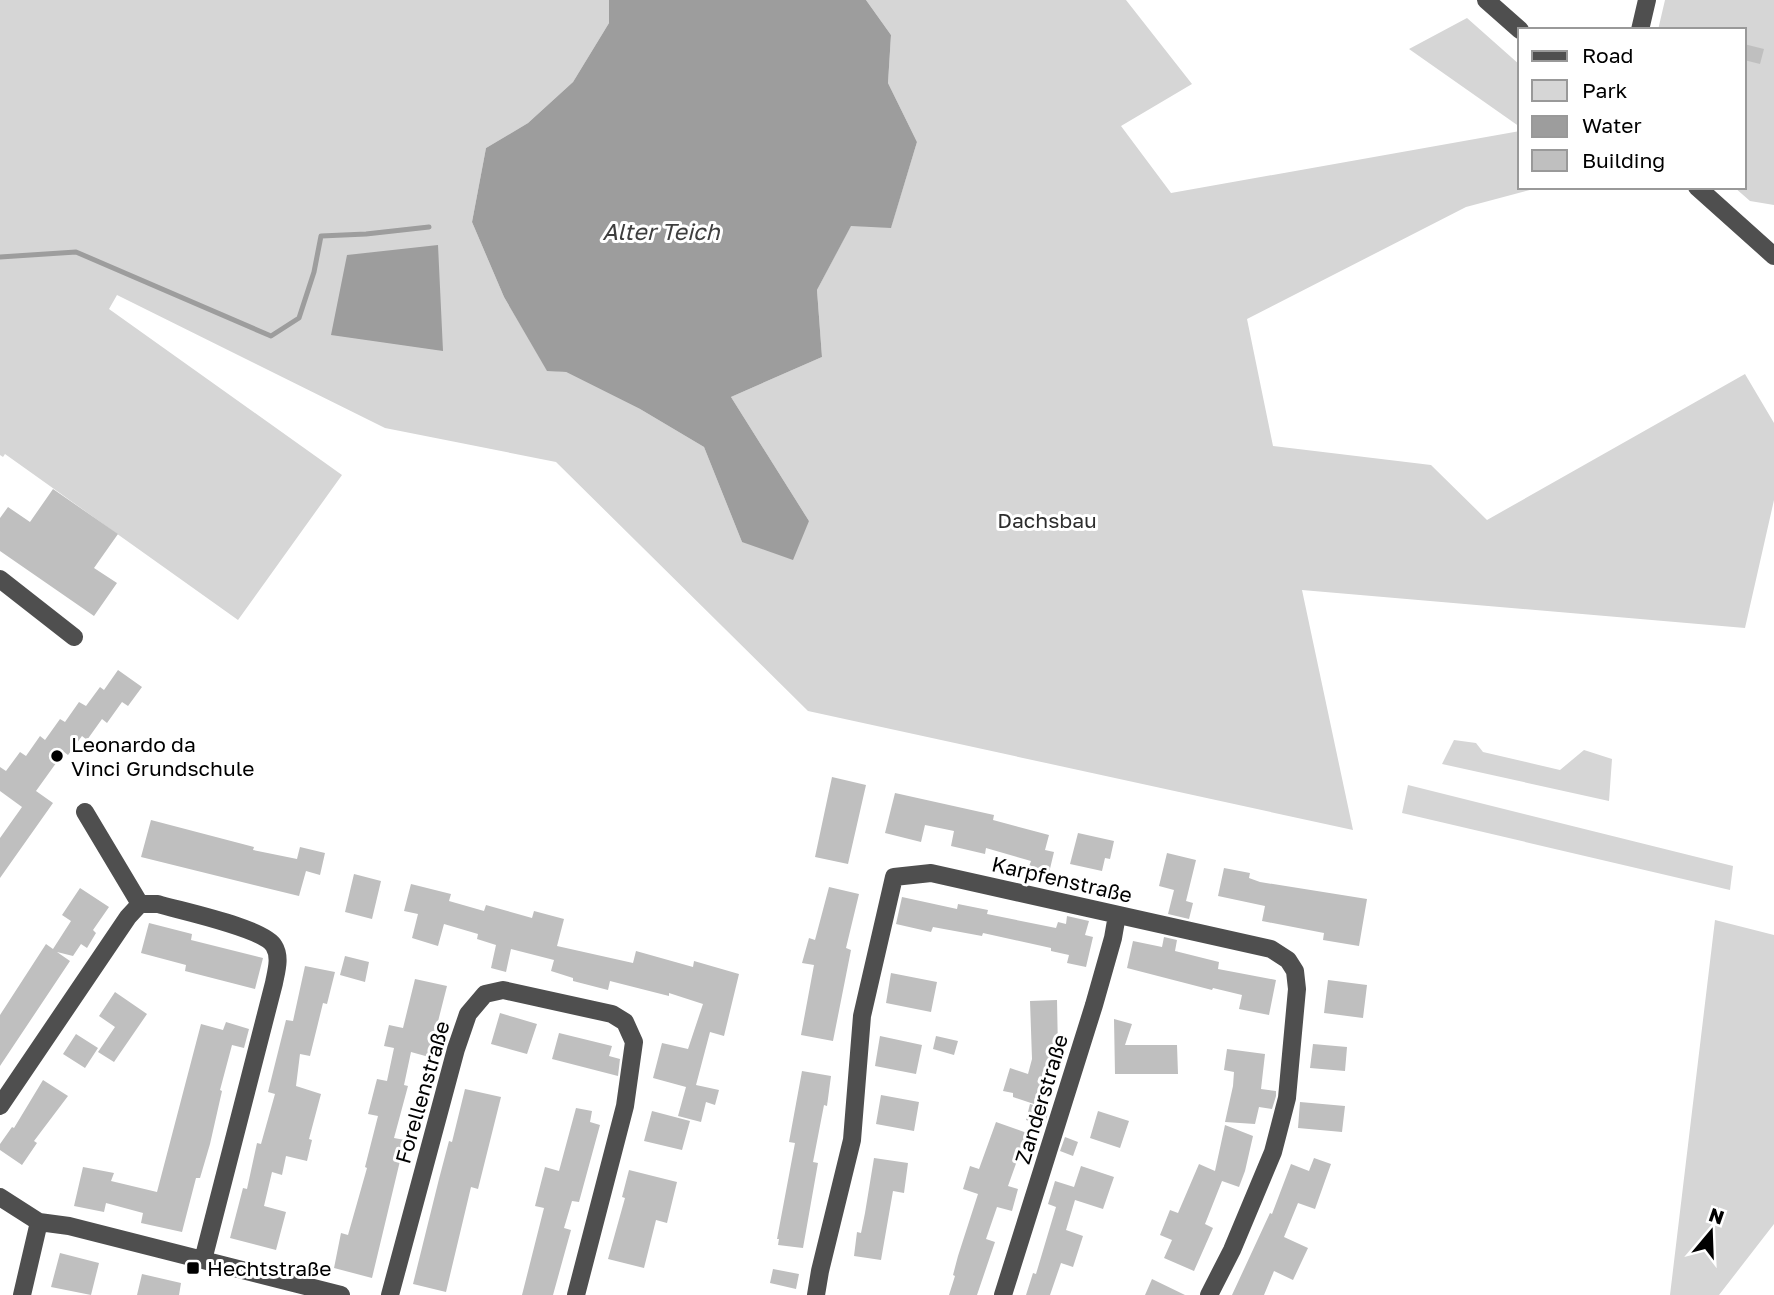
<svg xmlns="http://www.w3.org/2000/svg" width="1774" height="1295" viewBox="0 0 1774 1295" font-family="'Golos Text',sans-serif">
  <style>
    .green { fill: #d6d6d6 }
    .water { fill: #9d9d9d }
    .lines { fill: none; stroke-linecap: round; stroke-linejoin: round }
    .stream { stroke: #9d9d9d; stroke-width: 5 }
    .building { fill: #bfbfbf }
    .minor { stroke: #4f4f4f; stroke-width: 18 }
    .poi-dot { fill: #000; stroke: #fff; stroke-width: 2.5 }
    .labels { text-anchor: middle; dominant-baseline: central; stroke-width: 6; stroke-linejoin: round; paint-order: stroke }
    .park-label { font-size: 21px; fill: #2d2d2d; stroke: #fff }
    .poi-label { font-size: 21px; fill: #000; stroke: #fff; text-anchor: start }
    .street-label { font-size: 21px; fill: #000; stroke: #fff }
    .water-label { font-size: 23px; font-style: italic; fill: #3e3e3e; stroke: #fff }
  </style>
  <rect width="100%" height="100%" fill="#fff"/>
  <path class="green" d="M 0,0 L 609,0 L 609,23 L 573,82 L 528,123 L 486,148 L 472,222 L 504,297 L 547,370 L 566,372 L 640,409 L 704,447 L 742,542 L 809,521 L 731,397 L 822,357 L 817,290 L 851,225 L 891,227 L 917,142 L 888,83 L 891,35 L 866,0 L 1126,0 L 1192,84 L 1121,126 L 1171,193 L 1520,131 L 1520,187 L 1541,187 L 1466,207 L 1247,319 L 1273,446 L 1431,465 L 1487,520 L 1745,374 L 1774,423 L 1774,500 L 1745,628 L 1302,590 L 1353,830 L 808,711 L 556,462 L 385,428 L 117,295 L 109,309 L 342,475 L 238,620 L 5,454 L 3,457 L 0,455 Z
    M 1665,0 L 1774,0 L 1774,205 L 1750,201 L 1734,187 L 1744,187 L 1744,30 L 1658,30 Z
    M 1467,18 L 1520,65 L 1520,127 L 1409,49 Z
    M 1454,740 L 1476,743 L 1483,752 L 1560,770 L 1584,750 L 1612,759 L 1609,801 L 1442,764 Z
    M 1408,785 L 1733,866 L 1730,890 L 1402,813 Z
    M 1715,920 L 1774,935 L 1774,1224 L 1719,1295 L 1670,1295 Z"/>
  <path class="water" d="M 609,0 L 866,0 L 891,35 L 888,83 L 917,142 L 891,228 L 851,226 L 817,290 L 822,357 L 731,397 L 809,521 L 793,560 L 742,542 L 704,447 L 640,409 L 566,372 L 547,371 L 504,297 L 472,222 L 486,148 L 528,123 L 573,82 L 609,23 Z
    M 438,245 L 443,351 L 331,335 L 347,255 Z"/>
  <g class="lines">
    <path class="stream" d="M 0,257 L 76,252 L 271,336 L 299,318 L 314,272 L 321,236 L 366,234 L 429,227"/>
  </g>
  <path class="building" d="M 1744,44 L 1764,49 L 1760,64 L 1744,60 Z
    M 53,489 L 118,534 L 94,568 L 117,583 L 94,616 L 0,551 L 0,518 L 8,507 L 30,522 Z
    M 118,670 L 142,687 L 128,706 L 122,702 L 107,723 L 102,719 L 87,740 L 82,736 L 68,755 L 64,752 L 36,791 L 53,803 L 0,878 L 0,838 L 22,807 L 0,791 L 0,767 L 6,771 L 20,752 L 26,756 L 40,736 L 45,740 L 60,719 L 65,722 L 79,702 L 86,706 L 100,687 L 104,690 Z
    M 832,777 L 866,785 L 848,864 L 815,857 Z
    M 895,793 L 994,815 L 993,820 L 1049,835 L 1045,850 L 1054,852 L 1048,877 L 1027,872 L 1031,861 L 986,848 L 985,854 L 951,846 L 954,831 L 925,825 L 921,842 L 885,833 Z
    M 151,820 L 254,847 L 253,850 L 297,859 L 300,847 L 325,853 L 320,875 L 306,871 L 299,896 L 141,857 Z
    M 1078,833 L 1114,841 L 1110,859 L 1105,858 L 1102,871 L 1070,864 Z
    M 1167,853 L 1196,860 L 1186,901 L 1193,903 L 1189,919 L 1168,914 L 1174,890 L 1159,886 Z
    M 1224,868 L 1250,873 L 1249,878 L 1260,882 L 1367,899 L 1359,946 L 1323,940 L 1324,933 L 1262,921 L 1265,906 L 1218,896 Z
    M 354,874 L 381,881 L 372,919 L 345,912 Z
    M 411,884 L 451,894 L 449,901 L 484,911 L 486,905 L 532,918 L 534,911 L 564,919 L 557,946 L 633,963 L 636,951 L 693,967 L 694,961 L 739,974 L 724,1036 L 710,1032 L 696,1085 L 719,1090 L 715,1105 L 706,1102 L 701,1122 L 678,1116 L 686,1087 L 653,1078 L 662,1043 L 688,1049 L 703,1004 L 669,993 L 669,996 L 610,981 L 608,990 L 573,981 L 573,978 L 551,971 L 554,960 L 511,949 L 506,972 L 491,968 L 496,945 L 477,939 L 478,934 L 444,924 L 438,946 L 412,938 L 418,914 L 404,911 Z
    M 829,887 L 859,894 L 846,948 L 851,950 L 833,1041 L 801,1035 L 814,965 L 802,963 L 809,938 L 815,940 Z
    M 80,888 L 109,907 L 93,930 L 96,933 L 87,948 L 81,944 L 73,956 L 57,952 L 70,961 L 0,1066 L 0,1015 L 46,944 L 53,949 L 71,921 L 62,915 Z
    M 902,897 L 957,909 L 958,904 L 988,910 L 987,914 L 1056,928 L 1058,922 L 1066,924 L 1067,916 L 1089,921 L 1085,935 L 1093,937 L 1086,967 L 1067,963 L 1069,955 L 1051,951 L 1051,948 L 983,933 L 982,936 L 933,927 L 931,932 L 896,924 Z
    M 149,923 L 192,934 L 191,940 L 263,958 L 255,989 L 185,971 L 186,965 L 141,953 Z
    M 1164,937 L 1177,940 L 1175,951 L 1219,962 L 1218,969 L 1276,980 L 1269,1015 L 1239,1009 L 1242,995 L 1213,988 L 1212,990 L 1127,968 L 1133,941 L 1162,947 Z
    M 345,956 L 369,962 L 365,982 L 340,975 Z
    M 305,966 L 335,972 L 327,1004 L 323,1003 L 310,1056 L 300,1054 L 296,1086 L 321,1094 L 309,1139 L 312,1140 L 307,1161 L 286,1156 L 282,1175 L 272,1172 L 264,1206 L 286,1212 L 276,1250 L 230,1238 L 243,1188 L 247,1189 L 257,1143 L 261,1144 L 275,1094 L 268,1092 L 286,1020 L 293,1021 Z
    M 891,973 L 937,982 L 931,1012 L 886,1003 Z
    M 415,979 L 447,986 L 429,1057 L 411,1052 L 404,1085 L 408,1086 L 394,1138 L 405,1140 L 372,1278 L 334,1268 L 341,1233 L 348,1235 L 367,1168 L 365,1167 L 378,1116 L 368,1114 L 377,1079 L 387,1081 L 394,1048 L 384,1046 L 389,1025 L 403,1028 Z
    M 1328,980 L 1367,985 L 1363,1018 L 1324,1013 Z
    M 115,992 L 147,1014 L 114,1062 L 98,1052 L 115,1027 L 99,1016 Z
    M 1057,1000 L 1058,1051 L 1052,1051 L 1034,1104 L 1013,1097 L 1013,1093 L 1003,1091 L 1010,1068 L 1028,1074 L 1032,1059 L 1030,1001 Z
    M 500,1013 L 537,1024 L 527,1054 L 491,1044 Z
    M 1114,1019 L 1132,1024 L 1125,1045 L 1177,1045 L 1178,1074 L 1115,1074 Z
    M 226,1022 L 249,1029 L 244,1048 L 232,1045 L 220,1090 L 222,1091 L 210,1144 L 200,1178 L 196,1178 L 182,1232 L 141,1223 L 143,1213 L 106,1203 L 104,1212 L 74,1206 L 83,1167 L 114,1173 L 111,1181 L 157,1192 L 201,1024 L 223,1030 Z
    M 559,1033 L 612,1046 L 609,1056 L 620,1059 L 618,1076 L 552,1059 Z
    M 76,1034 L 98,1048 L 85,1068 L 63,1054 Z
    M 880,1036 L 922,1045 L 916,1074 L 875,1066 Z
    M 936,1036 L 958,1041 L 954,1055 L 933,1049 Z
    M 1313,1044 L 1347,1047 L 1345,1071 L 1310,1068 Z
    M 1227,1049 L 1265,1054 L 1261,1089 L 1276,1091 L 1276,1096 L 1272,1109 L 1259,1107 L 1255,1124 L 1225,1122 L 1233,1086 L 1234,1072 L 1224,1070 Z
    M 802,1071 L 831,1076 L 827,1106 L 824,1105 L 813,1162 L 818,1163 L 803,1248 L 778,1245 L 779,1239 L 777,1239 L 795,1143 L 789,1142 Z
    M 43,1080 L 68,1096 L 34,1141 L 37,1143 L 22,1165 L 0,1150 L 0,1144 L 12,1127 L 14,1128 Z
    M 465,1089 L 501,1097 L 478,1189 L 471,1187 L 446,1292 L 413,1284 L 439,1179 L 449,1141 L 452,1142 Z
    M 881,1095 L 919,1102 L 914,1131 L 876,1124 Z
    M 1300,1102 L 1345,1106 L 1342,1132 L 1298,1128 Z
    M 1030,1104 L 1049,1110 L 1044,1126 L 1026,1120 Z
    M 576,1108 L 592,1111 L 590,1122 L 600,1125 L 579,1202 L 572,1201 L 564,1228 L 571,1230 L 553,1295 L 522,1295 L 544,1208 L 535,1206 L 545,1167 L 559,1171 Z
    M 652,1111 L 690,1121 L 682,1150 L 644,1141 Z
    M 1098,1111 L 1129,1121 L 1120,1148 L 1090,1138 Z
    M 996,1122 L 1027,1133 L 1008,1186 L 1018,1189 L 1012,1211 L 997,1207 L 986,1239 L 995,1242 L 977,1295 L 949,1295 L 955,1276 L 953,1275 L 958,1256 L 978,1194 L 963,1189 L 970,1166 L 979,1169 Z
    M 1225,1125 L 1253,1136 L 1245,1171 L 1239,1187 L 1222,1181 L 1205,1224 L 1213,1228 L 1194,1271 L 1164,1258 L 1172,1240 L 1160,1235 L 1170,1210 L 1178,1213 L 1199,1164 L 1215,1171 Z
    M 1065,1137 L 1078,1142 L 1073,1156 L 1060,1151 Z
    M 874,1158 L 908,1163 L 904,1193 L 893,1191 L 881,1260 L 854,1256 L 857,1232 L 861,1233 L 865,1213 Z
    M 1314,1158 L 1331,1164 L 1315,1209 L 1298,1203 L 1284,1237 L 1308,1248 L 1293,1280 L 1274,1271 L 1264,1295 L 1232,1295 L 1270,1213 L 1272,1214 L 1291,1164 L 1309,1171 Z
    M 1081,1166 L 1114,1177 L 1103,1209 L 1075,1200 L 1066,1230 L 1083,1236 L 1073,1267 L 1061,1263 L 1050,1295 L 1026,1295 L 1033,1273 L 1036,1274 L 1056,1207 L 1048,1204 L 1055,1181 L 1074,1187 Z
    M 629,1170 L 677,1182 L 667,1223 L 656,1220 L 644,1268 L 608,1259 L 625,1198 L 622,1197 Z
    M 60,1253 L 99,1263 L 91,1295 L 51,1287 Z
    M 773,1269 L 799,1274 L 796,1289 L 770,1283 Z
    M 142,1274 L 181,1283 L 179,1295 L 137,1295 Z
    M 1152,1279 L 1185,1295 L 1145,1295 Z"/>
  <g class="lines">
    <path class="minor" d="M 1486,0 L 1520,30
      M 1640,30 L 1647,0
      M 1697,187 L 1774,256
      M 0,579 L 74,637
      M 85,812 L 140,904
      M 0,1106 L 128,917 L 140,904 L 158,904 C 181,911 264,928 274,946 C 281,957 276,972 274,983 L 203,1260
      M 0,1197 L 39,1222 L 69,1226 L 341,1295
      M 22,1295 L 39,1222
      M 390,1295 L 456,1049 L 468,1014 L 485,994 L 503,990 L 612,1014 L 625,1022 L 634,1042 L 625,1106 L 576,1295
      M 816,1295 L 820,1271 L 852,1140 L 862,1016 L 894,877 L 931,873 L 1271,949 L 1288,960 L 1295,971 L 1297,989 L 1287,1098 L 1273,1152 L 1232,1250 L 1209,1295
      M 1003,1295 L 1094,1005 L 1113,938 L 1117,915"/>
  </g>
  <g class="poi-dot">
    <circle cx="57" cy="756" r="7"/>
    <rect x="186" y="1261" width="14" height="14" rx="3.5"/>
  </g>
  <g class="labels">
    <g class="park-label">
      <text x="1047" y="520">Dachsbau</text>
    </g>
    <g class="poi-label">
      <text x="71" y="744">Leonardo da<tspan x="71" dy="24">Vinci Grundschule</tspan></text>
      <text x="207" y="1268">Hechtstraße</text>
    </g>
    <g class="street-label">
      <text transform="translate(1062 879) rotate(13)">Karpfenstraße</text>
      <text transform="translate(422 1092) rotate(-74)">Forellenstraße</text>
      <text transform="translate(1041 1099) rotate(-73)">Zanderstraße</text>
    </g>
    <g class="water-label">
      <text x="661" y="231">Alter Teich</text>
    </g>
  </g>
  <rect x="1518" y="28" width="228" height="161" fill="#ffffff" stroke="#999999" stroke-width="2"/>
  <rect x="1532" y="51" width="35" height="10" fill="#4f4f4f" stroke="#999999" stroke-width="2"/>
  <text x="1582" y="63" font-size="21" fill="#000000">Road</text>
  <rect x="1532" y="80" width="35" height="21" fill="#d6d6d6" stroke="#999999" stroke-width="2"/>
  <text x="1582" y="98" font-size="21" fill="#000000">Park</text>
  <rect x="1532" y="116" width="35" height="21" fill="#9d9d9d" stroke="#999999" stroke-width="2"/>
  <text x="1582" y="133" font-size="21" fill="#000000">Water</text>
  <rect x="1532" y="150" width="35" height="21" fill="#bfbfbf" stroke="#999999" stroke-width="2"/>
  <text x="1582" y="168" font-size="21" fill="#000000">Building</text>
  <g transform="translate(1711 1232) rotate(19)" stroke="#ffffff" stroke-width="5" paint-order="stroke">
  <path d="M0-5L12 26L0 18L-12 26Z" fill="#000000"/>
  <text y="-10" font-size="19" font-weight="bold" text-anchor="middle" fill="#000000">N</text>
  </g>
</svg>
